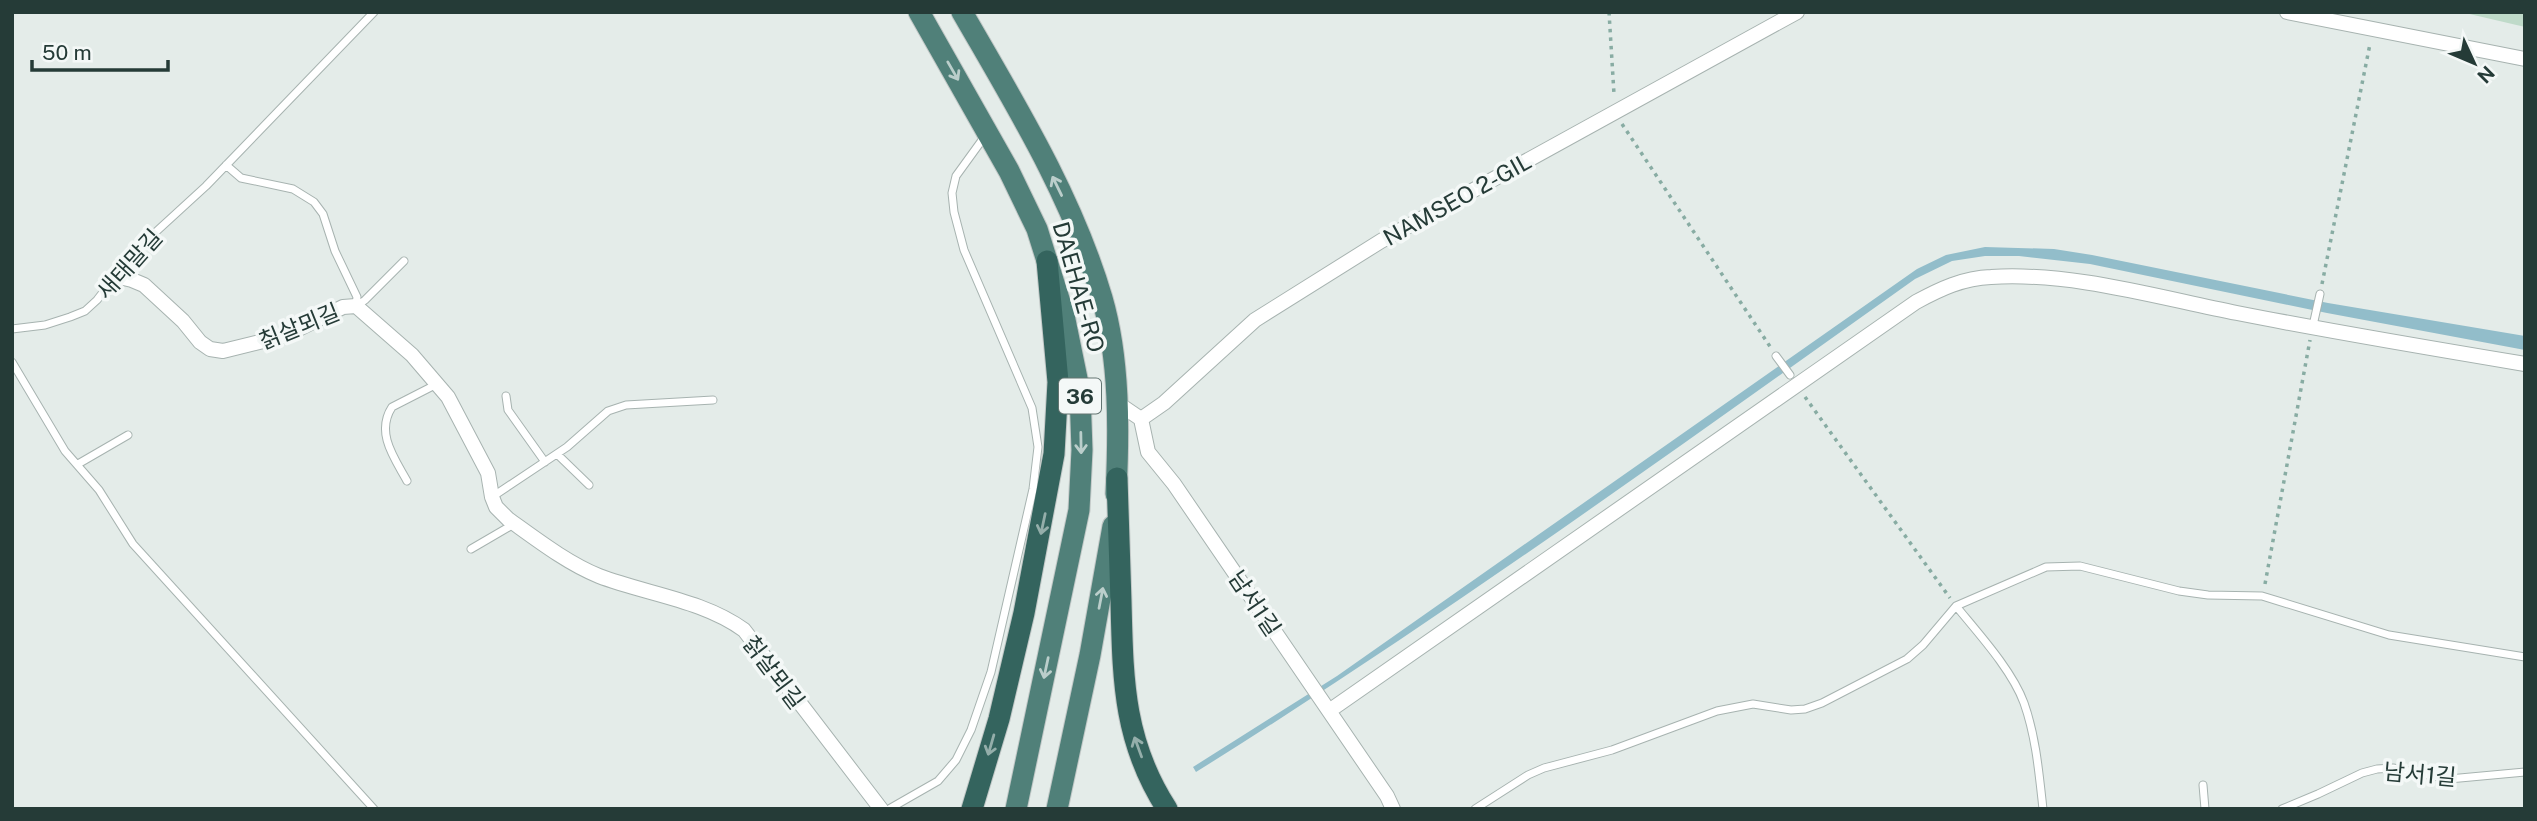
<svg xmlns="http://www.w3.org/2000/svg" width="2537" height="821" viewBox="0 0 2537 821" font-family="'Public Sans','Noto Sans KR',sans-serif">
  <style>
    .green { fill: #bfdac9 }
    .water { fill: #92bdca }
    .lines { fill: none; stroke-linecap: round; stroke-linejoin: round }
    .service-casing { stroke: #a7b3b0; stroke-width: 9 }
    .minor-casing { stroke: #a7b3b0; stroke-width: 16 }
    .trunk-casing { stroke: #c2c8c7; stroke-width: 23 }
    .motorway-casing { stroke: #c2c8c7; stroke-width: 23 }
    .path { stroke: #88aca3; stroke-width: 3.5; stroke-dasharray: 3.5 5; stroke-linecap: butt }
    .service { stroke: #fff; stroke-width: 7 }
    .minor { stroke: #fff; stroke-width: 14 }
    .trunk { stroke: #508079; stroke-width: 21 }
    .motorway { stroke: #34645e; stroke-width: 21 }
    .oneway { stroke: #bbcecb }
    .oneway2 { stroke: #94aeaa }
    .labels { text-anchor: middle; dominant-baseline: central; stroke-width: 7; stroke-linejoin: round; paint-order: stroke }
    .shield { fill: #f4f8f7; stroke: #637471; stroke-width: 2 }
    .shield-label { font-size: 21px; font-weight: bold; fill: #253b37 }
    .street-label { font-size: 23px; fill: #253b37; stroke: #f4f8f7 }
  </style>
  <rect width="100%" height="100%" fill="#e4ece9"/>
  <path class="green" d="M 2461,12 L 2525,12 L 2525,27 Z"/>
  <path class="water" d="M 1985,247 L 2054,249 L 2092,255 L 2328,303 L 2525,336 L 2525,350 L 2327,313 L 2090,264 L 2019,256 L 1985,256 L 1952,261 L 1915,279 C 1678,447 1443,618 1196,772 L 1193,767 L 1337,676 L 1917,269 L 1946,255 Z"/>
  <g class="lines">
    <defs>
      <path id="service" d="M 226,165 L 241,178 L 293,189 L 314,202 L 323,214 L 335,251 L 357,297 L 356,306
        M 357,306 L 365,300 L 404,261
        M 2314,321 L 2320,294
        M 12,329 L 45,325 L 70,317 L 85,311 L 97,300 L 135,251 L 206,186 L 374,12
        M 1776,356 L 1790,375
        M 12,362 L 65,451 L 99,490 L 133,544 L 374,809
        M 506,396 L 508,410 L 545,462
        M 557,454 L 589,485
        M 78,464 L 128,435
        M 407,481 C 395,459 375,433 392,407 L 437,384
        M 492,497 L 567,447 L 608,411 L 626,405 L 713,400
        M 471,549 L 514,524
        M 1956,606 C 1978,633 2012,670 2024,703 C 2036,737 2039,773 2043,809
        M 2203,785 L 2205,809
        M 889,809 L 938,781 L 956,760 L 971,730 L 991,672 L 1033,489 L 1038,447 L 1032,408 L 964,250 L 954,212 L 952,193 L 956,176 L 985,136
        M 1475,809 L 1528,775 L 1544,768 L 1612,750 L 1717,711 L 1753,704 L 1791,710 L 1805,709 L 1822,703 L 1907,659 L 1923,645 L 1956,606 L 2046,567 L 2080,566 L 2179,591 L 2208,595 L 2262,596 L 2389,635 L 2525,657
        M 2282,809 L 2318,794 L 2362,773 L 2377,769 L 2393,768 L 2449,779 L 2525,772"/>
      <path id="minor" d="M 2287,12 L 2525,59
        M 115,276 L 132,280 L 144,285 L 183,321 L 200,342 L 210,349 L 223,351 L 284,336 L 343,307 L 356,306 L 412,355 L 448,397 L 488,473 L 492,497 L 496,507 L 508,519 C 536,539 567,563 599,576 C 646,594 703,600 744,630 L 881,809
        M 1116,402 L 1141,419 L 1148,452 L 1174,484 L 1387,796 L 1393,809
        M 1141,419 L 1164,403 L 1255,320 L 1381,241 L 1797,12
        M 1329,711 L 1916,302 C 1940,289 1963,278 1991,277 C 2073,272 2156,297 2237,313 C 2333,332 2429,348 2525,364"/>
      <path id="trunk" d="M 919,12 L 1009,171 L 1037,229 L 1064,315 L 1080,393 L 1082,450 L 1079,510 L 1016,809
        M 962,12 C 1015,104 1072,196 1102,298 C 1120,360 1119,431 1116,494
        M 1057,809 L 1090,655 L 1113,526"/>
      <path id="motorway" d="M 1117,478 C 1118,519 1120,561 1121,602 C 1123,679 1123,741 1167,809
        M 972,809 L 999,719 L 1024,613 L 1054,454 L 1058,382 L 1047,261"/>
    </defs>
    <use href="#service" class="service-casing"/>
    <use href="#minor" class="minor-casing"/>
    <use href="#trunk" class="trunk-casing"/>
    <use href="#motorway" class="motorway-casing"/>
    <path class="path" d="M 1609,12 L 1614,94
      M 1622,124 L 1771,348
      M 2322,284 L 2370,44
      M 1805,397 L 1950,598
      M 2265,584 L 2310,340"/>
    <use href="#service" class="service"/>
    <use href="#minor" class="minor"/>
    <use href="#trunk" class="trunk"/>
    <use href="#motorway" class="motorway"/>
  </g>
  <defs><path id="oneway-shaft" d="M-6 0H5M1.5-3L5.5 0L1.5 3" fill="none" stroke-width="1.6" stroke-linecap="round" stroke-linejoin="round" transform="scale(1.75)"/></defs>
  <g class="oneway">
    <use href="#oneway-shaft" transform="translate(953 71) rotate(60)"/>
    <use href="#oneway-shaft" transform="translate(1057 186) rotate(-116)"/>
    <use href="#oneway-shaft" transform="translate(1081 443) rotate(89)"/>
    <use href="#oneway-shaft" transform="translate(1101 598) rotate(-79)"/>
    <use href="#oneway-shaft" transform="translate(1046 668) rotate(102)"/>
  </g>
  <g class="oneway2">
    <use href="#oneway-shaft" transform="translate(1043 524) rotate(102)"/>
    <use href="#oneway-shaft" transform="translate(991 745) rotate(106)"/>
    <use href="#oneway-shaft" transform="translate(1138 747) rotate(-110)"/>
  </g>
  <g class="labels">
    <rect class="shield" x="1059" y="378.5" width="42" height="35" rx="5"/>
    <g class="shield-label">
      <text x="1080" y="396">36</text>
    </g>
    <g class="street-label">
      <text transform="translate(1457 199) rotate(-29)">NAMSEO 2-GIL</text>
      <text transform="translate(129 264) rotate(-48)">새태말길</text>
      <text transform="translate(1079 287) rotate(74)">DAEHAE-RO</text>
      <text transform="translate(299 326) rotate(-22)">칡살뫼길</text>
      <text transform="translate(1255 603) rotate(56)">남서1길</text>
      <text transform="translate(774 672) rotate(53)">칡살뫼길</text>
      <text transform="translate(2420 774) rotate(5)">남서1길</text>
    </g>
  </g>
  <rect width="2537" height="821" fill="none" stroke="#253b37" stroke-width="28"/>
  <g transform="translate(2474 63) rotate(134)" stroke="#f4f8f7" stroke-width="5" paint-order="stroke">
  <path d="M0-5L12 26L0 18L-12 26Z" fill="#253b37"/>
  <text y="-10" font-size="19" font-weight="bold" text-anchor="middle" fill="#253b37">N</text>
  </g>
  <path d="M32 60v10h136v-10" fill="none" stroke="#253b37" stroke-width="3.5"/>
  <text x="42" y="60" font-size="21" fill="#253b37" stroke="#f4f8f7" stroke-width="5" paint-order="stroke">50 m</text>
</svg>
